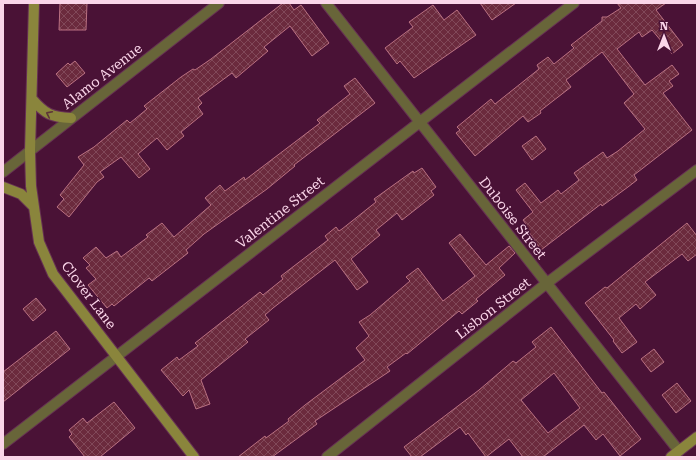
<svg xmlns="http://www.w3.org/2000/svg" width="700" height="460" viewBox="0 0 700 460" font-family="'Roboto Serif',serif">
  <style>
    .building { fill: url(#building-cross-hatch); stroke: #ba7182; fill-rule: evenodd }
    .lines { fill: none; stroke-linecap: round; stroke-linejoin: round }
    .street-casing { stroke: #663153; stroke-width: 12 }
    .secondary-casing { stroke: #663153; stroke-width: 12 }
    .street { stroke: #686539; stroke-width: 10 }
    .secondary { stroke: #8a853c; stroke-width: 10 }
    .oneway { stroke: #5d3438 }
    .labels { text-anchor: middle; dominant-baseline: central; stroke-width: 3; stroke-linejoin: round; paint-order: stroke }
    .street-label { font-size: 14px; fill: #fad5e9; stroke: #4a1236 }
  </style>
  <defs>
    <pattern id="building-cross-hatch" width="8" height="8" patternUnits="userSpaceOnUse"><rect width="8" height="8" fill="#6b2a3d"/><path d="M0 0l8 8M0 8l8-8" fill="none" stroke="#814859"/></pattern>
  </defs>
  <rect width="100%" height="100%" fill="#4a1236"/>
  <path class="building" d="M 60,3 L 87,3 L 86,30 L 59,30 Z
    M 283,3 L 289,3 L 294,10 L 301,5 L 329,43 L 312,56 L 290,26 L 264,47 L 268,51 L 236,78 L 232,73 L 198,98 L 202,103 L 198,107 L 203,114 L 181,132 L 184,136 L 167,150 L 157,138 L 138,154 L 150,169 L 139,178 L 121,157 L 100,172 L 104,177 L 97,182 L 69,217 L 57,207 L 64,199 L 60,195 L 84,165 L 78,157 L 94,147 L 127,120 L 130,123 L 147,109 L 144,106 L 181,77 L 193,69 L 195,70 L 211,59 Z
    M 480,3 L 516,3 L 492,20 Z
    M 617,3 L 666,3 L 656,10 L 683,45 L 672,54 L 652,30 L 642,37 L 639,32 L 617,49 L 645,85 L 672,65 L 679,74 L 669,81 L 673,86 L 663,93 L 692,130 L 634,175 L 637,180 L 628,187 L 602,206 L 601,204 L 541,250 L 524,225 L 526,224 L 523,220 L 533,212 L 516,190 L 525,183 L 541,203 L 558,190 L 561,194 L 579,180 L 574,173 L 603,152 L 607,158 L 618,151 L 645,129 L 624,103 L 634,94 L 602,52 L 566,80 L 571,87 L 540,111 L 541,113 L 528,122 L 523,116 L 475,156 L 456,133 L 460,130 L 457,127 L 491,99 L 495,104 L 539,69 L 537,65 L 548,57 L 554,64 L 574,48 L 571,45 L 602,21 L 602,17 L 607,17 L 621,8 Z
    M 433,5 L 444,20 L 457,10 L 476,35 L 414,78 L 400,61 L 397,64 L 385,48 L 413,27 L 409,22 Z
    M 75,61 L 85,73 L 67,87 L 56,74 L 68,63 L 70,65 Z
    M 355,78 L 375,103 L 294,165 L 295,166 L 267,189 L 204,234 L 186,250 L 188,253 L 152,281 L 149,278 L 114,306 L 112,304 L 107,308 L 88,285 L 96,279 L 86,268 L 90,265 L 83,258 L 96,247 L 106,258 L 117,251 L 121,257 L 148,237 L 146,235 L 162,223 L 174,237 L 211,205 L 205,198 L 220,185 L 225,191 L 244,177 L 245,180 L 320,123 L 317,120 L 350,94 L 344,86 Z
    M 536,136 L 546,149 L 532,160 L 522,146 Z
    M 422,168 L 436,187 L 431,191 L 434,195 L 402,220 L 397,213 L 376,230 L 380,235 L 351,259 L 368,282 L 357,290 L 335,260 L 273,308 L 265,315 L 269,320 L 245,339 L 248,342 L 201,380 L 210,404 L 196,409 L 189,390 L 183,396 L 161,370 L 177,357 L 179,360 L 198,346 L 195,343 L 260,292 L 263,295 L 283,279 L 281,276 L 328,240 L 325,236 L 336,227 L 339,231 L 342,229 L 376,202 L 374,199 L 413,171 L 414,173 Z
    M 687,223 L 697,236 L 697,254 L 688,261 L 682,254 L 645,282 L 656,295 L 640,309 L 636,304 L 619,318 L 637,342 L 622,353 L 613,341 L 614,340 L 585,303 L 605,287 L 607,288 Z
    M 460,234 L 486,265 L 509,246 L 515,253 L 499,268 L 505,275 L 476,299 L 478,301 L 462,314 L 459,311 L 407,354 L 406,353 L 387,367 L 390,371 L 315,421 L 317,424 L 272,457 L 238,457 L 265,436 L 266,438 L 289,421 L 288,419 L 305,405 L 365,360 L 356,348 L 369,336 L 359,322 L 370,315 L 410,281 L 406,277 L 418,268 L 443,301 L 475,276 L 449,243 Z
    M 36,298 L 46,310 L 33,321 L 23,309 Z
    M 551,327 L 602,393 L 604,392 L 641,439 L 620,456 L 603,434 L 596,440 L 584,425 L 543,457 L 523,457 L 509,439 L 486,457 L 468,433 L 466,435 L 460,427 L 420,457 L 412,457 L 404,447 L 479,390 L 513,361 L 516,363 L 536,347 L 532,342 ZM 554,373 L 580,408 L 548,433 L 521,400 Z
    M 56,331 L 70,349 L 3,402 L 3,372 Z
    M 654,349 L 664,362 L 651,372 L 641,359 Z
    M 677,383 L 691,401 L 676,413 L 662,395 Z
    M 114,402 L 135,428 L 100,457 L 85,457 L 69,437 L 72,434 L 69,430 L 83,418 L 87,423 Z"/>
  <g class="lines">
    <defs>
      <path id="street" d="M 326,3 L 679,451
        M 3,172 L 219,3
        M 3,444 L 574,3
        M 327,457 L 547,283 L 697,170"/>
      <path id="secondary" d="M 34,3 L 30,151 L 31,186 L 39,242 L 53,274 L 194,457
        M 32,99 C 45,114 51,117 71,118
        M 3,187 L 21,194 L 33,206
        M 671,457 L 697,437"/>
    </defs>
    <use href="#street" class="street-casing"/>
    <use href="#secondary" class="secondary-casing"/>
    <use href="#street" class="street"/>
    <use href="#secondary" class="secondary"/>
  </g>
  <defs><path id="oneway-chevron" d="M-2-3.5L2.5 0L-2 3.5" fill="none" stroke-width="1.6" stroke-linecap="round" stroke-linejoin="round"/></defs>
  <use class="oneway" href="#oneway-chevron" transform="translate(49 114) rotate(-154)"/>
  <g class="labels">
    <g class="street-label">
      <text transform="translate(102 76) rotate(-38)">Alamo Avenue</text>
      <text transform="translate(280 212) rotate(-38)">Valentine Street</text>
      <text transform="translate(513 218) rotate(52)">Duboise Street</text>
      <text transform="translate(89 295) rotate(53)">Clover Lane</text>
      <text transform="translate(493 308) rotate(-38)">Lisbon Street</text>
    </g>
  </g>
  <rect width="700" height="460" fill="none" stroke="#fad5e9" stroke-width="8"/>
  <g transform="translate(664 36)" stroke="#4a1236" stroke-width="3" paint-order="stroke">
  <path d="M0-3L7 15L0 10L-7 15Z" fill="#fad5e9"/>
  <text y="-6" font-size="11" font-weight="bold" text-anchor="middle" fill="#fad5e9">N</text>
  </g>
</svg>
